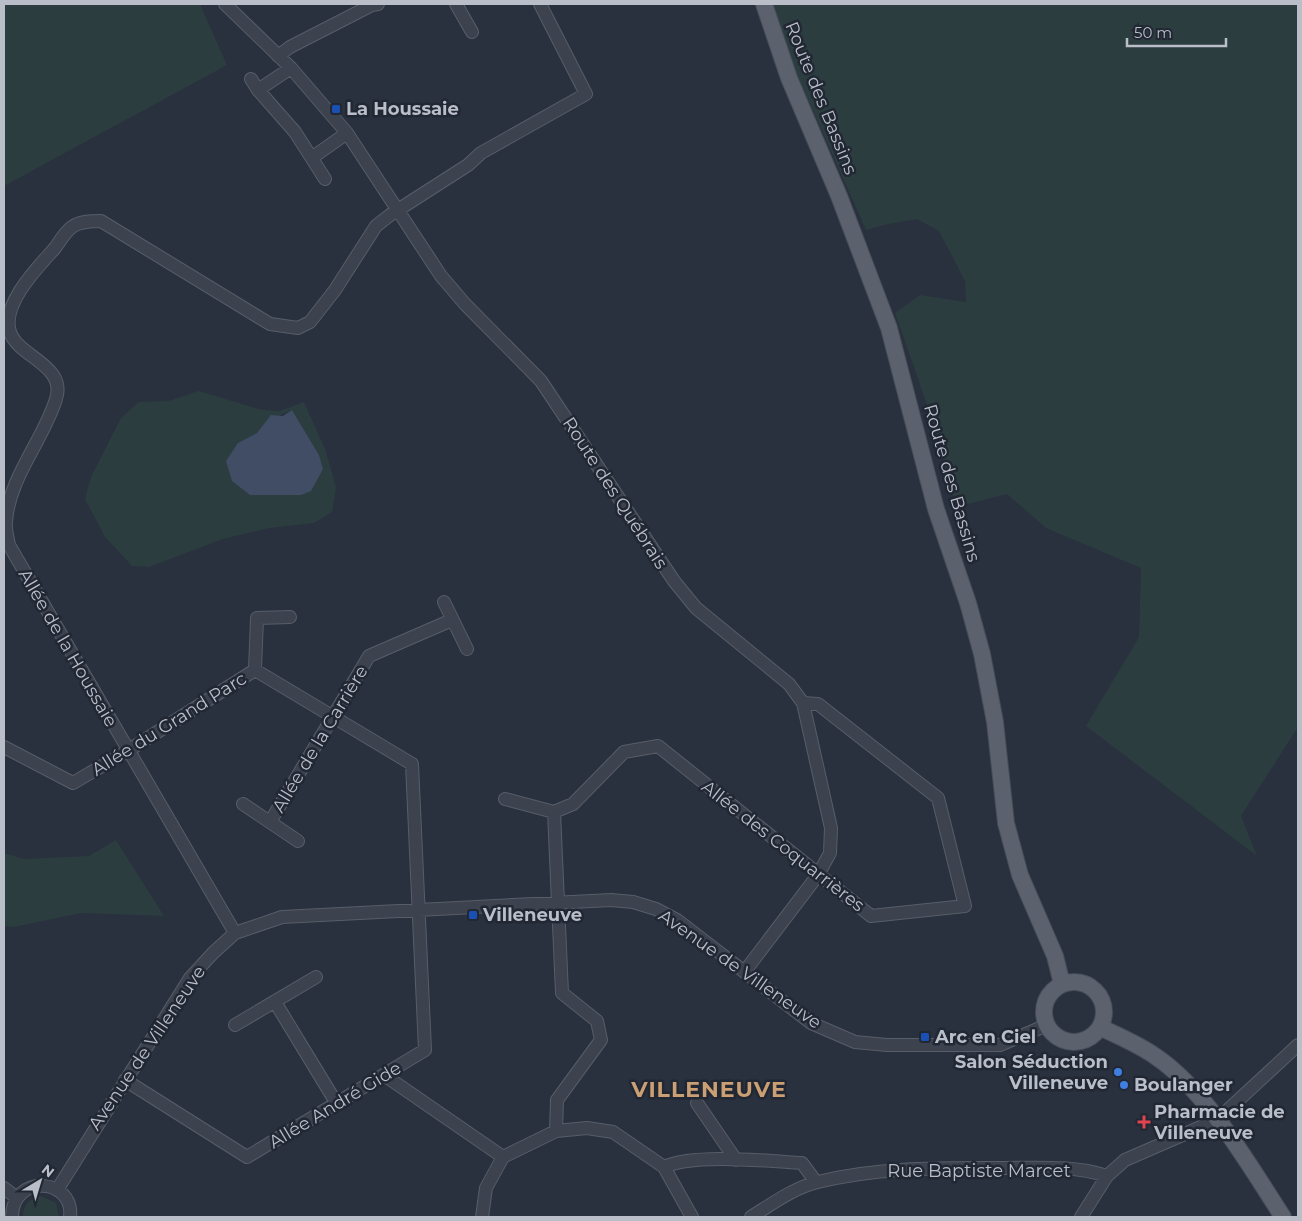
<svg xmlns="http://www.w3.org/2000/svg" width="1302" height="1221" viewBox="0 0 1302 1221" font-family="Montserrat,sans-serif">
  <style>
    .green { fill: #2c3d40; fill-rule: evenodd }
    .water { fill: #414d65 }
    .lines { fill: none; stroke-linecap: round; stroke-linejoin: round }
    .minor-casing { stroke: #575e69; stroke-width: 14 }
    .major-casing { stroke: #464c58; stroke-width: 18 }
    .minor { stroke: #3d434e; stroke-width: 12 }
    .major { stroke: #5b626e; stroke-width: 16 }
    .transit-dot { fill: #1a4fb4; stroke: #212834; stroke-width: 2 }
    .shop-dot { fill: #3f7fe0; stroke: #212834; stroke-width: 2 }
    .health-dot { fill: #e0444e; stroke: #212834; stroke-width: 2 }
    .labels { text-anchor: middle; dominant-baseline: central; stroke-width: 5; stroke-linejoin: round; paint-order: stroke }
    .street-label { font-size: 18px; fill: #b9bec9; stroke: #212834 }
    .poi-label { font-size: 18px; font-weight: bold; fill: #b9bec9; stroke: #212834; text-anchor: start }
    .district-label { font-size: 22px; font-weight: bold; letter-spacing: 1px; fill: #ca9f73; stroke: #212834 }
  </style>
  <rect width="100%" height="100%" fill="#29303e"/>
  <path class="green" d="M 4,4 L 200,4 L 227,65 L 4,186 Z
    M 772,4 L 1298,4 L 1298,727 L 1241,816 L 1257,856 L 1086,726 L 1139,637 L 1141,568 L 1046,528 L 1007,494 L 956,507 L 931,416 L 895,313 L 920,295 L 966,302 L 965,281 L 939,231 L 917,219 L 888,224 L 866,230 L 791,61 Z
    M 199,391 L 262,410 L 280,411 L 304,402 L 325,449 L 336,487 L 332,512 L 314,523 L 269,528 L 223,539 L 149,567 L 132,566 L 105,537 L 85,499 L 91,477 L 121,418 L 139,402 L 169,401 ZM 292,410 L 319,455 L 323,469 L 301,495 L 289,495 L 238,443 L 257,433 L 276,417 Z
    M 116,840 L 164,916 L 81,913 L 14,927 L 4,926 L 4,853 L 24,859 L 89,856 Z
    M 41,1196 L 56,1203 L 59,1217 L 23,1217 C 23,1205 29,1198 41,1196 Z"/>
  <path class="water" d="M 292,410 L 319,455 L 323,469 L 311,491 L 301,495 L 250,495 L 232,481 L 226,461 L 238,443 L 257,433 L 271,415 L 283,416 Z"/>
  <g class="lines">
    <defs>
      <path id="minor" d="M 225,4 L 291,68 L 347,133 L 441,276 L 465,304 L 541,381 L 674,581 L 696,608 L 789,684 L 803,703 L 831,828 L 830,853 L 818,875 L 745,971
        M 456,4 L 472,32
        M 278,56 L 290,47 L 372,5 L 378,4
        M 251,79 L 258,90 L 295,132 L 325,179
        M 258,90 L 291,68
        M 313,157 L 347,133
        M 444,602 L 467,649
        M 255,670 L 257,618 L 290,617
        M 4,747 L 73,783 L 129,750 L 255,670 L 412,764 L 425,1050 L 247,1157 L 125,1080
        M 505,799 L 554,812
        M 243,804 L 298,841
        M 270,822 L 369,656 L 452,620
        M 235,933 L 9,545 C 8,538 5,529 6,522 C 9,477 43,441 56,399 C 67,365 18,357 10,332 C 1,304 38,267 55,248 C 60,241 65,232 72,227 C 80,221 92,221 101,221 L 270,324 L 298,328 L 310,322 L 335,290 L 376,226 L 390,215 L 468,165 L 481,153 L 586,94 L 540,4
        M 275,1002 L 337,1104
        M 235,1025 L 316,977
        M 384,1075 L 503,1157
        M 697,1103 L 736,1160
        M 556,1131 L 557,1100 L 601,1040 L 597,1021 L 562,993 L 554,812 L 573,804 L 624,752 L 658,746 L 871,916 L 965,906 L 938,798 L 818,704 L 803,703
        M 664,1167 C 693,1153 768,1161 802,1163 L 816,1182
        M 4,1188 L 17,1198
        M 57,1190 L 190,978 L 213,953 L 235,933 L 282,917 L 611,900 L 633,902 L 656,909 L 677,920 L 811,1023 L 855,1042 L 887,1045 L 1000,1045 L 1047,1025
        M 12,1217 C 12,1173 75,1178 70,1217
        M 482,1217 L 486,1188 L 503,1157 L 556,1131 L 587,1128 L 613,1132 L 664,1167 L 692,1217
        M 751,1217 C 772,1204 793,1188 818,1182 C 877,1167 940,1168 1001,1168 C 1036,1168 1073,1165 1107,1176
        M 1081,1217 L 1107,1176 L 1125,1160 L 1217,1120 L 1298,1045"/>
      <path id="major" d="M 764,4 L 789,78 L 839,196 L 889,328 L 936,509 L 968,603 L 982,654 L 995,722 L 1006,823 L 1020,875 L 1055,956 L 1062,984
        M1044 1012a30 30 0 1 1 60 0a30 30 0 1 1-60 0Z
        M 1100,1027 C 1118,1036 1138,1044 1155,1056 C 1207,1091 1249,1165 1283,1217"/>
    </defs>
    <use href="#minor" class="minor-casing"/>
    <use href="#major" class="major-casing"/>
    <use href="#minor" class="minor"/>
    <use href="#major" class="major"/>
  </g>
  <g class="transit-dot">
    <rect x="331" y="104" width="10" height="10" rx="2.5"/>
    <rect x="468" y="910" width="10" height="10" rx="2.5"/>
    <rect x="920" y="1032" width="10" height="10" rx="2.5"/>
  </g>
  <g class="shop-dot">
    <circle cx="1118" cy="1072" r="5"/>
    <circle cx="1124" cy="1085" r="5"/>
  </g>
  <path class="health-dot" d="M1141.5 1114.5h5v5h5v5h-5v5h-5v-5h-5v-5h5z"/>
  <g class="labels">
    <g class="street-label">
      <text transform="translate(821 98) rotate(68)">Route des Bassins</text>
      <text transform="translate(952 483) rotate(74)">Route des Bassins</text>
      <text transform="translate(615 493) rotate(57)">Route des Québrais</text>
      <text transform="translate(68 648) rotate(60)">Allée de la Houssaie</text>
      <text transform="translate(169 724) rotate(-32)">Allée du Grand Parc</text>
      <text transform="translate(320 739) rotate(-59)">Allée de la Carrière</text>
      <text transform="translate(783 846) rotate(38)">Allée des Coquarrières</text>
      <text transform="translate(740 969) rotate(35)">Avenue de Villeneuve</text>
      <text transform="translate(147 1048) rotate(-56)">Avenue de Villeneuve</text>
      <text transform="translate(335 1105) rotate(-31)">Allée André Gide</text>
      <text x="979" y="1171">Rue Baptiste Marcet</text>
    </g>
    <g class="poi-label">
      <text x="346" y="109">La Houssaie</text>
      <text x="483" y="915">Villeneuve</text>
      <text x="935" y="1037">Arc en Ciel</text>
      <text x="1108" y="1062" text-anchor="end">Salon Séduction<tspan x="1108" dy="21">Villeneuve</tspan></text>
      <text x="1134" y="1085">Boulanger</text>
      <text x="1154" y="1112">Pharmacie de<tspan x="1154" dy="21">Villeneuve</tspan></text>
    </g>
    <g class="district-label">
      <text x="709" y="1089">VILLENEUVE</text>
    </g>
  </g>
  <rect width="1302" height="1221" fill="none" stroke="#b9bec9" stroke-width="10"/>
  <g transform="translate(40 1181) rotate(38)" stroke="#212834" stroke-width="4" paint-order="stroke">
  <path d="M0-4L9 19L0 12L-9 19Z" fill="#b9bec9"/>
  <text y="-8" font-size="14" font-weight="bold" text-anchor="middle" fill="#b9bec9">N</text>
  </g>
  <path d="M1127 38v8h99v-8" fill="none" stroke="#b9bec9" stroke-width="2.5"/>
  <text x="1134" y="38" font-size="15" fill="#b9bec9" stroke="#212834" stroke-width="4" paint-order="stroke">50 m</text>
</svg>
